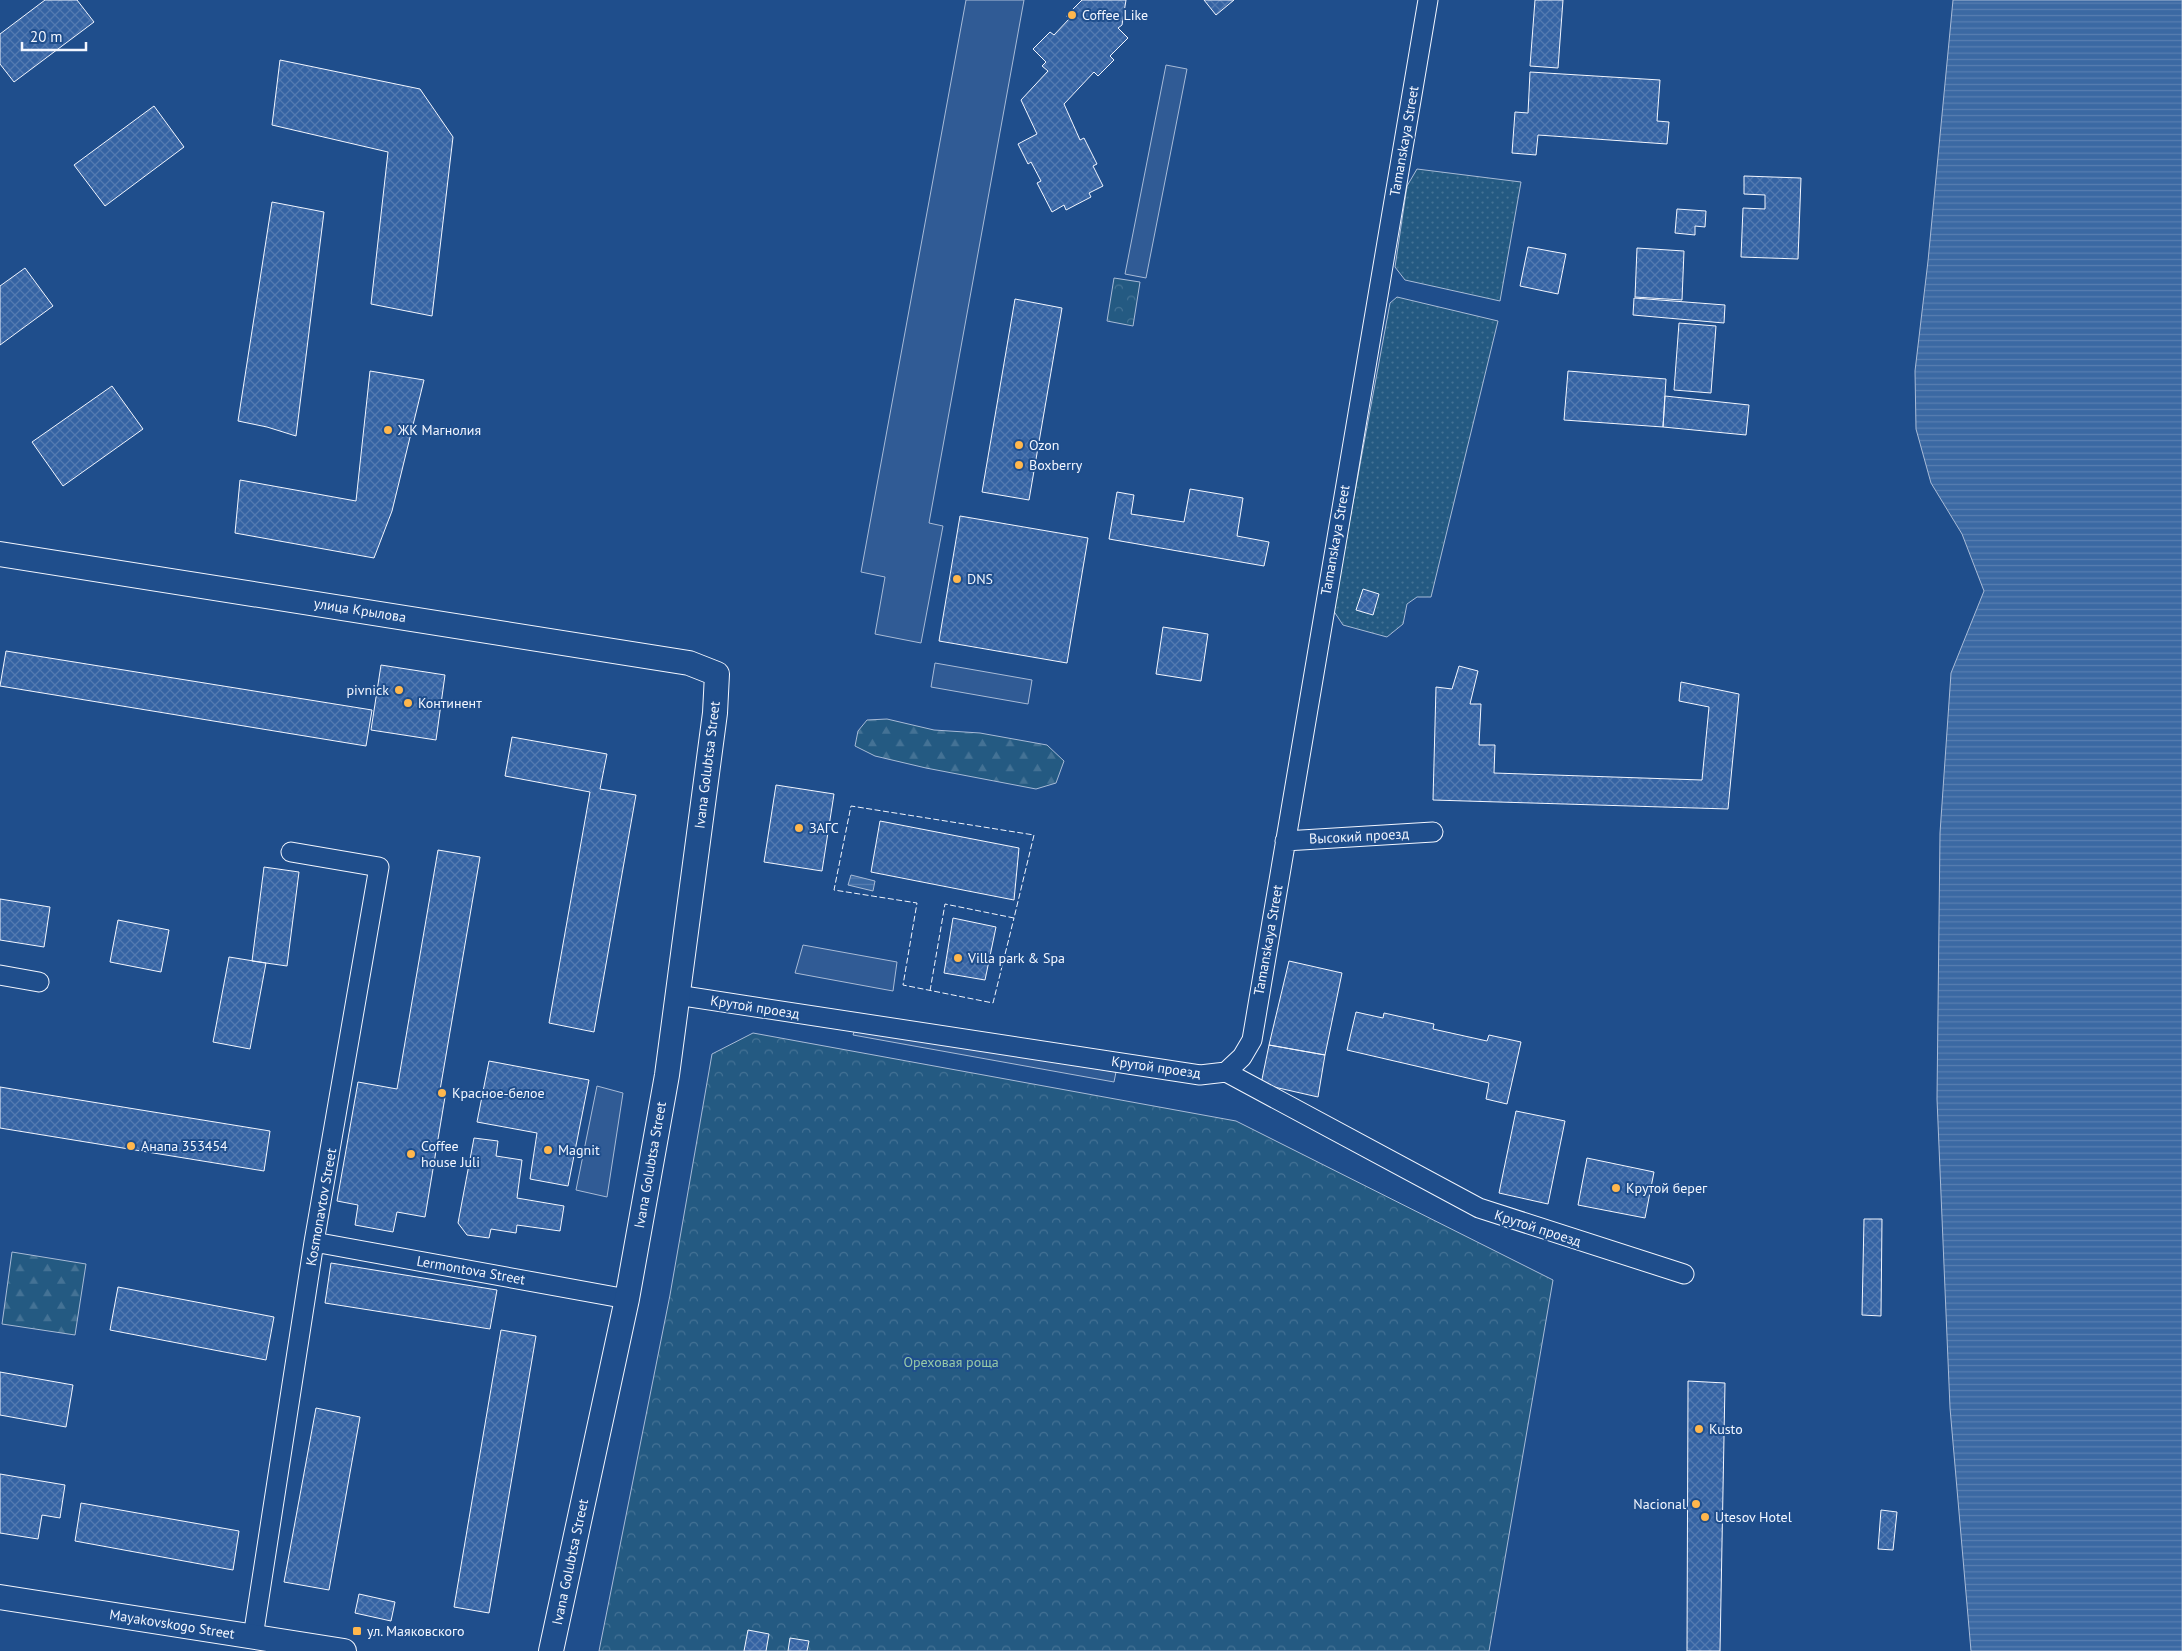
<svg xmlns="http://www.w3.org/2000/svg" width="2182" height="1651" viewBox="0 0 2182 1651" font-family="'PT Sans',sans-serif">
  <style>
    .grass { fill: url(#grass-dots); stroke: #a8bbd7 }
    .forest { fill: url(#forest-firs); stroke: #a8bbd7 }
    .park { fill: url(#park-crowns); stroke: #a8bbd7 }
    .parking { fill: #305b95; stroke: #a8bbd7 }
    .water { fill: url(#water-rules); stroke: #a8bbd7 }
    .building { fill: url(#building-cross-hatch); stroke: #f2f6ff }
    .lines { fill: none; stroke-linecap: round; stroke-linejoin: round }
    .minor-casing { stroke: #f2f6ff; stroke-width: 21 }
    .tertiary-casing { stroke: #f2f6ff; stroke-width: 26 }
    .minor { stroke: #1f4e8c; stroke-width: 19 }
    .tertiary { stroke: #1f4e8c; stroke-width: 24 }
    .fence { stroke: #f2f6ff; stroke-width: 1; stroke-dasharray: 6 2.5; stroke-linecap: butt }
    .poi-dot { fill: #ffb74d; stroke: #1f4e8c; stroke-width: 2 }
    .labels { text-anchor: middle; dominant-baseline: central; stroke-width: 4; stroke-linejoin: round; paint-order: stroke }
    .poi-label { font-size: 14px; fill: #f2f6ff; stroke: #1f4e8c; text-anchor: start }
    .street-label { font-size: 14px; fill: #f2f6ff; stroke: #1f4e8c }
    .park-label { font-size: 14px; fill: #97c8a6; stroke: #1f4e8c }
  </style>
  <defs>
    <pattern id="grass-dots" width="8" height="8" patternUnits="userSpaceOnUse" patternTransform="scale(1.25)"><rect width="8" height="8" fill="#245a82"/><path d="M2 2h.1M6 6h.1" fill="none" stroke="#447295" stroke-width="1.8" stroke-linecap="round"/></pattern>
    <pattern id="forest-firs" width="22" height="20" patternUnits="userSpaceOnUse" patternTransform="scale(1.25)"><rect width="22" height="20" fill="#245a82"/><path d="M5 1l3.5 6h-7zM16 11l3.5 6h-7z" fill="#447295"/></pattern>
    <pattern id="park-crowns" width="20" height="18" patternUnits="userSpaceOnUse" patternTransform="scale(1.25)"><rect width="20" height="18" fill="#245a82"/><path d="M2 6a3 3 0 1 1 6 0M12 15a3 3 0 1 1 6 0" fill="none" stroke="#447295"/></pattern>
    <pattern id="water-rules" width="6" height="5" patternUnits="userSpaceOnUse" patternTransform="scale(1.25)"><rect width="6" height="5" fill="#3b69a3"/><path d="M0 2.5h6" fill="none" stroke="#587fb1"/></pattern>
    <pattern id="building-cross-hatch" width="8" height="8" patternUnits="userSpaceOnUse" patternTransform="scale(1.25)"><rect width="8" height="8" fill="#3563a3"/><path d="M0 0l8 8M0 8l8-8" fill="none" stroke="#537ab1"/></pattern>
  </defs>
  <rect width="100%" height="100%" fill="#1f4e8c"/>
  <path class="grass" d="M 1417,169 L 1521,182 L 1500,301 L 1405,280 L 1395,267 L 1407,186 Z
    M 1397,297 L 1498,321 L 1431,597 L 1417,597 L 1407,604 L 1403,624 L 1387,637 L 1343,625 L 1333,610 L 1390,303 Z"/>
  <path class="forest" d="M 887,719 L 934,730 L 980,733 L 1047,745 L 1064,761 L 1056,783 L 1036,789 L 926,768 L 875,756 L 855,746 L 858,731 L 867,720 Z
    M 12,1252 L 86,1264 L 75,1335 L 2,1324 Z"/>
  <path class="park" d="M 1114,278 L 1140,282 L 1133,326 L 1107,321 Z
    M 753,1033 L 1236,1121 L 1553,1280 L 1489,1651 L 599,1651 L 670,1295 L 712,1054 Z"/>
  <path class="parking" d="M 966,0 L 1024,0 L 929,523 L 943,526 L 921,643 L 875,634 L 885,577 L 861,572 Z
    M 1166,65 L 1187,69 L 1146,278 L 1125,274 Z
    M 935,663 L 1032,680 L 1028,704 L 931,687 Z
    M 803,945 L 897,962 L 893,991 L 795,973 Z
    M 855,1029 L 1116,1072 L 1114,1082 L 853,1035 Z
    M 597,1086 L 623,1093 L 607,1197 L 576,1190 Z"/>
  <path class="water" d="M 1953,0 L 2182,0 L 2182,1651 L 1971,1651 L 1950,1408 L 1937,1099 L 1940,833 L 1951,673 L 1984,591 L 1962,534 L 1931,483 L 1916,429 L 1915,371 L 1928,261 Z
    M 851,875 L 875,881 L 873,891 L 848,885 Z"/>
  <path class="building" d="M 45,0 L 77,0 L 94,22 L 14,82 L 0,64 L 0,34 Z
    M 1082,0 L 1126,0 L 1122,25 L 1118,28 L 1128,38 L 1110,56 L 1114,60 L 1098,76 L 1094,72 L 1064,104 L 1080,140 L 1084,138 L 1097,164 L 1093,166 L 1103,186 L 1089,193 L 1091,197 L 1066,210 L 1064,205 L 1052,212 L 1037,183 L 1041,181 L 1031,162 L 1028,164 L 1018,144 L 1037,134 L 1021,100 L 1048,71 L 1042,66 L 1046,62 L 1033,49 L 1050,32 L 1054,35 L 1069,19 L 1066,16 Z
    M 1204,0 L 1234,0 L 1216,15 Z
    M 1535,0 L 1563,0 L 1558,68 L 1530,66 Z
    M 280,60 L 420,89 L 453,137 L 432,316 L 371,304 L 388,152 L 272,125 Z
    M 1530,72 L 1660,80 L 1657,121 L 1669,122 L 1667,144 L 1538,135 L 1536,155 L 1512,153 L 1515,112 L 1528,113 Z
    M 154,106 L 184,147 L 105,206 L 74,165 Z
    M 1744,176 L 1801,178 L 1798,259 L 1741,257 L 1743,208 L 1765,209 L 1765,195 L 1744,194 Z
    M 272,202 L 324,212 L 296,436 L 267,427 L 238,421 Z
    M 1677,209 L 1706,211 L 1705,227 L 1695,226 L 1695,235 L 1675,233 Z
    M 1528,247 L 1566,254 L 1558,294 L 1520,286 Z
    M 1637,248 L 1684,251 L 1682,300 L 1635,297 Z
    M 25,268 L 53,306 L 0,345 L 0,286 Z
    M 1634,298 L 1725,305 L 1724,323 L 1633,315 Z
    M 1015,299 L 1062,308 L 1029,500 L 982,492 Z
    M 1679,323 L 1716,326 L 1711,393 L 1674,390 Z
    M 370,371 L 424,380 L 392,511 L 374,558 L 235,533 L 240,480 L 356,501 Z
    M 1568,371 L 1666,379 L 1663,427 L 1564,420 Z
    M 112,386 L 143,429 L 63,486 L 32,442 Z
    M 1665,396 L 1749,405 L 1746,435 L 1663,427 Z
    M 1190,489 L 1243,498 L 1237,536 L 1269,542 L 1264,566 L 1109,539 L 1117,492 L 1134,495 L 1131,514 L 1184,522 Z
    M 960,516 L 1088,538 L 1067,663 L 939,641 Z
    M 1363,589 L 1379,594 L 1373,615 L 1356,610 Z
    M 1163,627 L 1208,634 L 1201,681 L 1156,674 Z
    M 6,651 L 372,710 L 366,746 L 0,686 Z
    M 381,665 L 445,675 L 436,740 L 371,730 Z
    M 1459,666 L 1478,671 L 1470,704 L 1481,704 L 1479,745 L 1495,745 L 1494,773 L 1702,780 L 1709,707 L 1679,701 L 1681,682 L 1739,694 L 1728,809 L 1433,800 L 1436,687 L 1452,689 Z
    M 512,737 L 607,754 L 600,789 L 636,795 L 594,1032 L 549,1023 L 590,792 L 505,776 Z
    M 776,785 L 834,794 L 822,871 L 764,862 Z
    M 880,821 L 1019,848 L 1014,900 L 871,872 Z
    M 438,850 L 480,857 L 439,1096 L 445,1097 L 425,1217 L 397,1212 L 393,1232 L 355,1225 L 358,1205 L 337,1201 L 358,1082 L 397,1089 Z
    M 264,867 L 299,872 L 287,966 L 252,961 Z
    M 0,899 L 50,907 L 44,947 L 0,940 Z
    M 953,918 L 996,927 L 985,980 L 944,973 Z
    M 118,920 L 169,930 L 161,972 L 110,962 Z
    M 229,957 L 266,963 L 250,1049 L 213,1042 Z
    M 1289,961 L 1342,973 L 1325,1055 L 1269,1045 Z
    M 1356,1012 L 1383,1018 L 1384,1013 L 1434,1024 L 1433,1029 L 1487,1041 L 1489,1035 L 1521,1042 L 1507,1104 L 1486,1099 L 1489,1083 L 1347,1050 Z
    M 1269,1045 L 1325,1055 L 1318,1097 L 1261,1084 Z
    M 489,1061 L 589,1080 L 568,1186 L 530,1179 L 537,1133 L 477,1122 Z
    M 0,1087 L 270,1131 L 264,1171 L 0,1128 Z
    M 1516,1111 L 1565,1121 L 1548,1204 L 1499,1193 Z
    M 474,1138 L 498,1141 L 496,1156 L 522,1160 L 517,1198 L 564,1206 L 560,1231 L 517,1225 L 516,1233 L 491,1229 L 489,1238 L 467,1235 L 458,1223 Z
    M 1587,1158 L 1654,1172 L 1645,1218 L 1578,1205 Z
    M 1864,1219 L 1882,1219 L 1881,1316 L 1862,1315 Z
    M 331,1263 L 497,1290 L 490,1329 L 325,1303 Z
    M 118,1287 L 274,1317 L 266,1360 L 110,1330 Z
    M 501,1330 L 536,1336 L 489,1613 L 454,1607 Z
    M 0,1372 L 73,1385 L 66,1427 L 0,1415 Z
    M 1688,1381 L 1725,1383 L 1720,1651 L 1687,1651 Z
    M 316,1408 L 360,1417 L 329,1590 L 284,1582 Z
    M 0,1474 L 65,1485 L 60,1518 L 42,1515 L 38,1539 L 0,1533 Z
    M 81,1503 L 239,1531 L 233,1570 L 75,1541 Z
    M 1881,1510 L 1897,1512 L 1893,1550 L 1878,1549 Z
    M 359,1594 L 395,1602 L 391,1621 L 355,1613 Z
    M 748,1630 L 769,1634 L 766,1651 L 744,1651 Z
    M 790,1638 L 809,1641 L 807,1651 L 788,1651 Z"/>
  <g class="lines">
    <defs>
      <path id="minor" d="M 1285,841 L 1433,832
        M 0,975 L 39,982
        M 677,995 L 1200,1075 L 1226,1072 L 1479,1208 L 1684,1274
        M 1226,1072 L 1242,1057 L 1252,1040 L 1428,0
        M 314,1242 L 627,1299
        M 253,1637 L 314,1242 L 379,867 L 291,852"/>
      <path id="tertiary" d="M 0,554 L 689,663 L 717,674 L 715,713 L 667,1075 L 627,1299 L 551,1651
        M 0,1597 L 344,1651"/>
    </defs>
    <use href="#minor" class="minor-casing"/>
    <use href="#tertiary" class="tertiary-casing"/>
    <use href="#minor" class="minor"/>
    <use href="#tertiary" class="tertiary"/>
    <path class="fence" d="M 930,991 L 945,904 L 1014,918 L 1034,835 L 851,806 L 834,890 L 917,903 L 903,985 L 993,1003 L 1014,918"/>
  </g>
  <g class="poi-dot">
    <circle cx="1072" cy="15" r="5"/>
    <circle cx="388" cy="430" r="5"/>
    <circle cx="1019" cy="445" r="5"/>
    <circle cx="1019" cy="465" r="5"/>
    <circle cx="957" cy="579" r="5"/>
    <circle cx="399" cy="690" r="5"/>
    <circle cx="408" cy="703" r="5"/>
    <circle cx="799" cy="828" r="5"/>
    <circle cx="958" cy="958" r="5"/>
    <circle cx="442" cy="1093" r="5"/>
    <circle cx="131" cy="1146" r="5"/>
    <circle cx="548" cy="1150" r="5"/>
    <circle cx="411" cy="1154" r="5"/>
    <circle cx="1616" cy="1188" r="5"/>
    <circle cx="1699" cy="1429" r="5"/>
    <circle cx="1696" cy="1504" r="5"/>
    <circle cx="1705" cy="1517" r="5"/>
    <rect x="352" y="1626" width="10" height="10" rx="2.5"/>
  </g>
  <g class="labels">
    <g class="poi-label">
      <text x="1082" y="15">Coffee Like</text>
      <text x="398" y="430">ЖК Магнолия</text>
      <text x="1029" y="445">Ozon</text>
      <text x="1029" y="465">Boxberry</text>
      <text x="967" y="579">DNS</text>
      <text x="389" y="690" text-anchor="end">pivnick</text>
      <text x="418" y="703">Континент</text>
      <text x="809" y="828">ЗАГС</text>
      <text x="968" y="958">Villa park &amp; Spa</text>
      <text x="452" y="1093">Красное-белое</text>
      <text x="141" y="1146">Анапа 353454</text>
      <text x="421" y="1146">Coffee<tspan x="421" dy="16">house Juli</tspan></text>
      <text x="558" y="1150">Magnit</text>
      <text x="1626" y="1188">Крутой берег</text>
      <text x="1709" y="1429">Kusto</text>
      <text x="1686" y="1504" text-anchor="end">Nacional</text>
      <text x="1715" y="1517">Utesov Hotel</text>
      <text x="367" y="1631">ул. Маяковского</text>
    </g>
    <g class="street-label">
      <text transform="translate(1404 141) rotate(-80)">Tamanskaya Street</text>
      <text transform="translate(1335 540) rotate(-80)">Tamanskaya Street</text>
      <text transform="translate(360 610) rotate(9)">улица Крылова</text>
      <text transform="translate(707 765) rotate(-83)">Ivana Golubtsa Street</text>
      <text transform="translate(1359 836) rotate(-3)">Высокий проезд</text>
      <text transform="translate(1268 940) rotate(-80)">Tamanskaya Street</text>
      <text transform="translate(755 1007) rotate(9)">Крутой проезд</text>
      <text transform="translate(1156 1067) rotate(8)">Крутой проезд</text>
      <text transform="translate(650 1165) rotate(-80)">Ivana Golubtsa Street</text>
      <text transform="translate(321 1207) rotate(-80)">Kosmonavtov Street</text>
      <text transform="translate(1538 1228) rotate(18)">Крутой проезд</text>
      <text transform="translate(471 1270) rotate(10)">Lermontova Street</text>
      <text transform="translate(570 1562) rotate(-78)">Ivana Golubtsa Street</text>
      <text transform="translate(172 1624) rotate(9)">Mayakovskogo Street</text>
    </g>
    <g class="park-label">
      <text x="951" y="1362">Ореховая роща</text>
    </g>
  </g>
  <path d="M22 42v8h64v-8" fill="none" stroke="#f2f6ff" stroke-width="2.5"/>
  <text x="30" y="42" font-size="15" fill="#f2f6ff" stroke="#1f4e8c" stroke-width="4" paint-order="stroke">20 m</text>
</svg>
